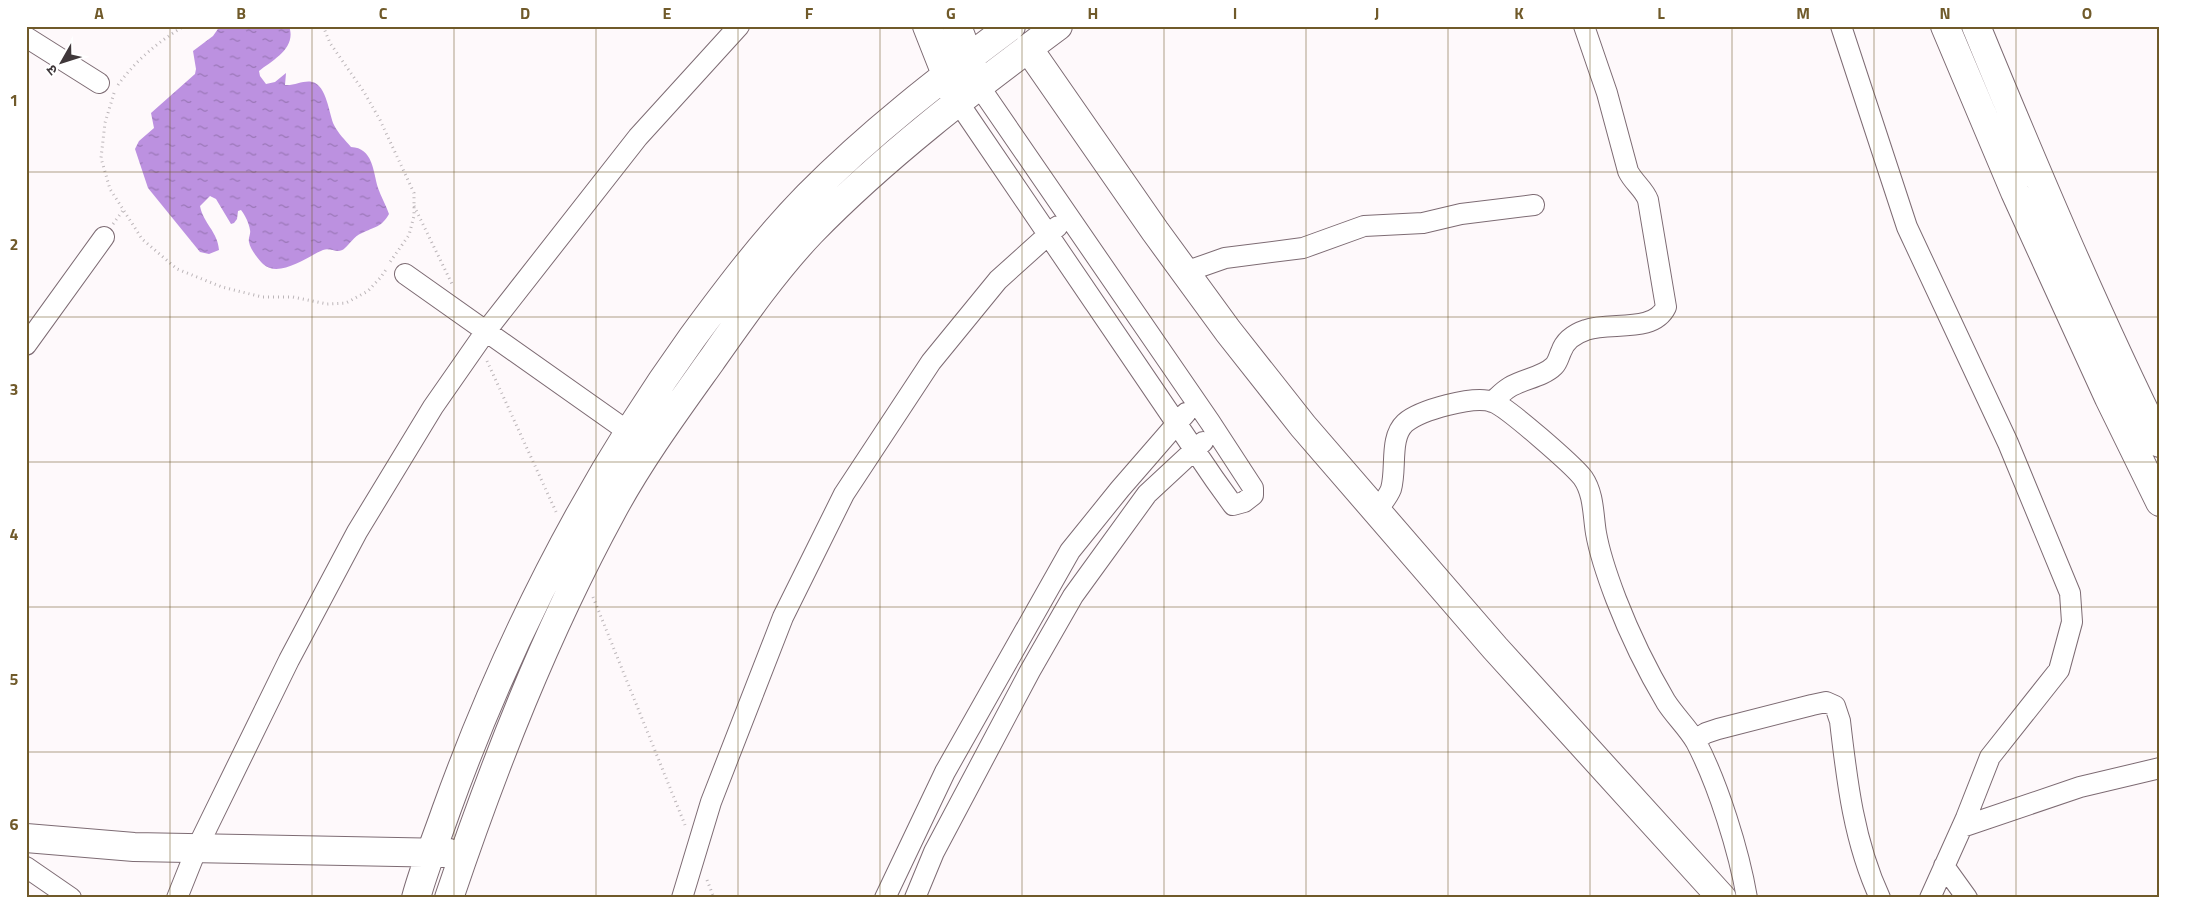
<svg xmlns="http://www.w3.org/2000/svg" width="2186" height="924" viewBox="0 0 2186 924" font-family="'Titillium Web','Noto Sans Devanagari',sans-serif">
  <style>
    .water { fill: url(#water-ripples) }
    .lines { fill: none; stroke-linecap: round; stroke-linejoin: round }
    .street-casing { stroke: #7d6b73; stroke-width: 22 }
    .secondary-casing { stroke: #7d6b73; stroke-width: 30 }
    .path { stroke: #bcb6b9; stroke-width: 3; stroke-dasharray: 1 4; stroke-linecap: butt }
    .street { stroke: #fff; stroke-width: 20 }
    .secondary { stroke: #fff; stroke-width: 28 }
    .grid { fill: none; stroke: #705a2a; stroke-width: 1; stroke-opacity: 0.55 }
    .neatline { fill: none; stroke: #705a2a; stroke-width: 2 }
    .grid-label { font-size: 16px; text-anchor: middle; font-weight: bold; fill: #705a2a }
  </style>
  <defs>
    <pattern id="water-ripples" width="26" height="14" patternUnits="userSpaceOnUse" patternTransform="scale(1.25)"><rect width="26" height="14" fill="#bc91e0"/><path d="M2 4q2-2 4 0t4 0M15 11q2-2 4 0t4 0" fill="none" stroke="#9a77b7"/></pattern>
  </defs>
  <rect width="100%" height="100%" fill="#fef9fb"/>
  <path class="water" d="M 220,26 L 289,26 C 297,48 273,60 259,71 L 260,76 L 266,84 L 275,82 L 286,73 L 285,85 C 294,86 304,80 312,82 C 327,85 329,115 334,125 C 338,133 345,140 351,147 C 373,148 373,171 378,188 C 381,197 386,205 389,214 C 382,227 374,227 362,233 C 353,237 351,243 345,248 C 338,255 331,247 323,250 C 308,256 279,279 263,264 C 258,259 250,249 249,242 C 248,238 251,234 250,230 C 249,223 245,215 241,210 L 238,211 L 237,219 L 234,223 L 231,224 L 216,199 L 210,196 L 200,206 C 203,223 218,232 219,250 L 209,254 L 200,252 L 148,188 L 135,149 L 139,141 L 154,128 L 151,113 L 195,74 L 196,69 L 193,51 L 213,36 Z"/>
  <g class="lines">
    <defs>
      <path id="street" d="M 1841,26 L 1907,227 L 2008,443 L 2070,593 L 2072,622 L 2059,670 L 1990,757 L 1966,818 L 1930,898
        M 26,37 L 99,83
        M 958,102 L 1215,480 L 1233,505 L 1244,502 L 1253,495 L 1253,488 L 1210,422 L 979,86
        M 1185,272 L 1225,258 L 1303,248 L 1364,226 L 1423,223 L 1461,214 L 1534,205
        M 405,274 L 640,440
        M 26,345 L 104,237
        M 1492,402 C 1498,397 1503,391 1510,387 C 1523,379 1543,377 1554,366 C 1558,362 1559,356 1561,352 C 1565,340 1574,334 1586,330 C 1610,321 1653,334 1666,307 L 1648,200 C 1644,189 1633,182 1628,171 L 1607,93 L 1584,26
        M 1377,511 C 1381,504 1388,497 1391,489 C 1397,468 1389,438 1405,423 C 1420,410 1474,395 1493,402 C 1507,407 1574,466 1583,478 C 1594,494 1593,515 1596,533 C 1600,556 1608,578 1616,599 C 1630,635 1647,670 1666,702 C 1675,716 1688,728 1696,742 C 1718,784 1739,851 1747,898
        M 1695,740 L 1706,733 L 1718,729 L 1812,705 L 1826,702 L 1835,706 L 1840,721 C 1847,782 1854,842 1880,898
        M 1962,827 L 2080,787 L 2160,768
        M 1944,866 L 1967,898
        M 26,867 L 71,898
        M 177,898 L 197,848 L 289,660 L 357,532 L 433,407 L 486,331 L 638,137 L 739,26
        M 682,898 L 711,802 L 783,617 L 844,494 L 931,362 L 998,280 L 1058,226
        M 885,898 L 945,772 L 1070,551 L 1120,489 L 1186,413
        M 915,898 L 934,852 L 1030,671 L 1073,596 L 1147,494 L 1203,442"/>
      <path id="secondary" d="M 927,26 L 953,92
        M 957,26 L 975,74
        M 1945,26 L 2015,192 L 2109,398 L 2160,502
        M 1976,26 C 2034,167 2093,307 2160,443
        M 1028,48 L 1155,231 L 1228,331 L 1303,426 L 1495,648 L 1722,898
        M 26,838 L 134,847 L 449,853
        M 416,898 C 424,868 436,840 446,811 C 507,642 587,484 692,338 C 728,289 765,240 808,196 C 870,133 940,79 1011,26
        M 449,898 C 494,765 545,634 612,511 C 640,459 676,410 711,361 C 742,317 774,271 811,232 C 885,156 972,90 1058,26"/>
    </defs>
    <use href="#street" class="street-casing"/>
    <use href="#secondary" class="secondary-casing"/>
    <path class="path" d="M 323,26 L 330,43 L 364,92 L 380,120 L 414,193 L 414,216 L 409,235 L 390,262
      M 118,85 C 135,61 158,42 184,26
      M 114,93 L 105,123 L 101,158 L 110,189 L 142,239 L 177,269 L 222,287 L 262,297 L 293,297 L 327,304 L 346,303 L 368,291 L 381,277 L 387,268
      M 414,206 L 452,284
      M 113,224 L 124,209
      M 487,361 L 557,514
      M 593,597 L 685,825
      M 707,880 L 714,898"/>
    <use href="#street" class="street"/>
    <use href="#secondary" class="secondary"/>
  </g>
  <path class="grid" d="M 170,26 L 170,898M 312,26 L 312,898M 454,26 L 454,898M 596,26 L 596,898M 738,26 L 738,898M 880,26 L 880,898M 1022,26 L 1022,898M 1164,26 L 1164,898M 1306,26 L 1306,898M 1448,26 L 1448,898M 1590,26 L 1590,898M 1732,26 L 1732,898M 1874,26 L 1874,898M 2016,26 L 2016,898M 26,172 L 2160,172M 26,317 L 2160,317M 26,462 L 2160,462M 26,607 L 2160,607M 26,752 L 2160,752"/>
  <rect width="2186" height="924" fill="none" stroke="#ffffff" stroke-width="55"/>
  <g transform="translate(62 62) rotate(231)" stroke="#ffffff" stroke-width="4" paint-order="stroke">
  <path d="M0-4L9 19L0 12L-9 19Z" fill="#3f373a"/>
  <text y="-8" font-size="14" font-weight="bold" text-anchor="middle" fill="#3f373a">उ</text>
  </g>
  <rect x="28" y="28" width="2130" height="868" class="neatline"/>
  <g class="grid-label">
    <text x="99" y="19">A</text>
    <text x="241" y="19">B</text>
    <text x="383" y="19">C</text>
    <text x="525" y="19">D</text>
    <text x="667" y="19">E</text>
    <text x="809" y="19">F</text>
    <text x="951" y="19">G</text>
    <text x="1093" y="19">H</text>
    <text x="1235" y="19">I</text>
    <text x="1377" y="19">J</text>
    <text x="1519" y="19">K</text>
    <text x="1661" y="19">L</text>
    <text x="1803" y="19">M</text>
    <text x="1945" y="19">N</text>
    <text x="2087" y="19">O</text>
    <text x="14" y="106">1</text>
    <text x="14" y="250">2</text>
    <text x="14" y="395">3</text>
    <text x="14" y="540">4</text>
    <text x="14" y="685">5</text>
    <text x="14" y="830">6</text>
  </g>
</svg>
